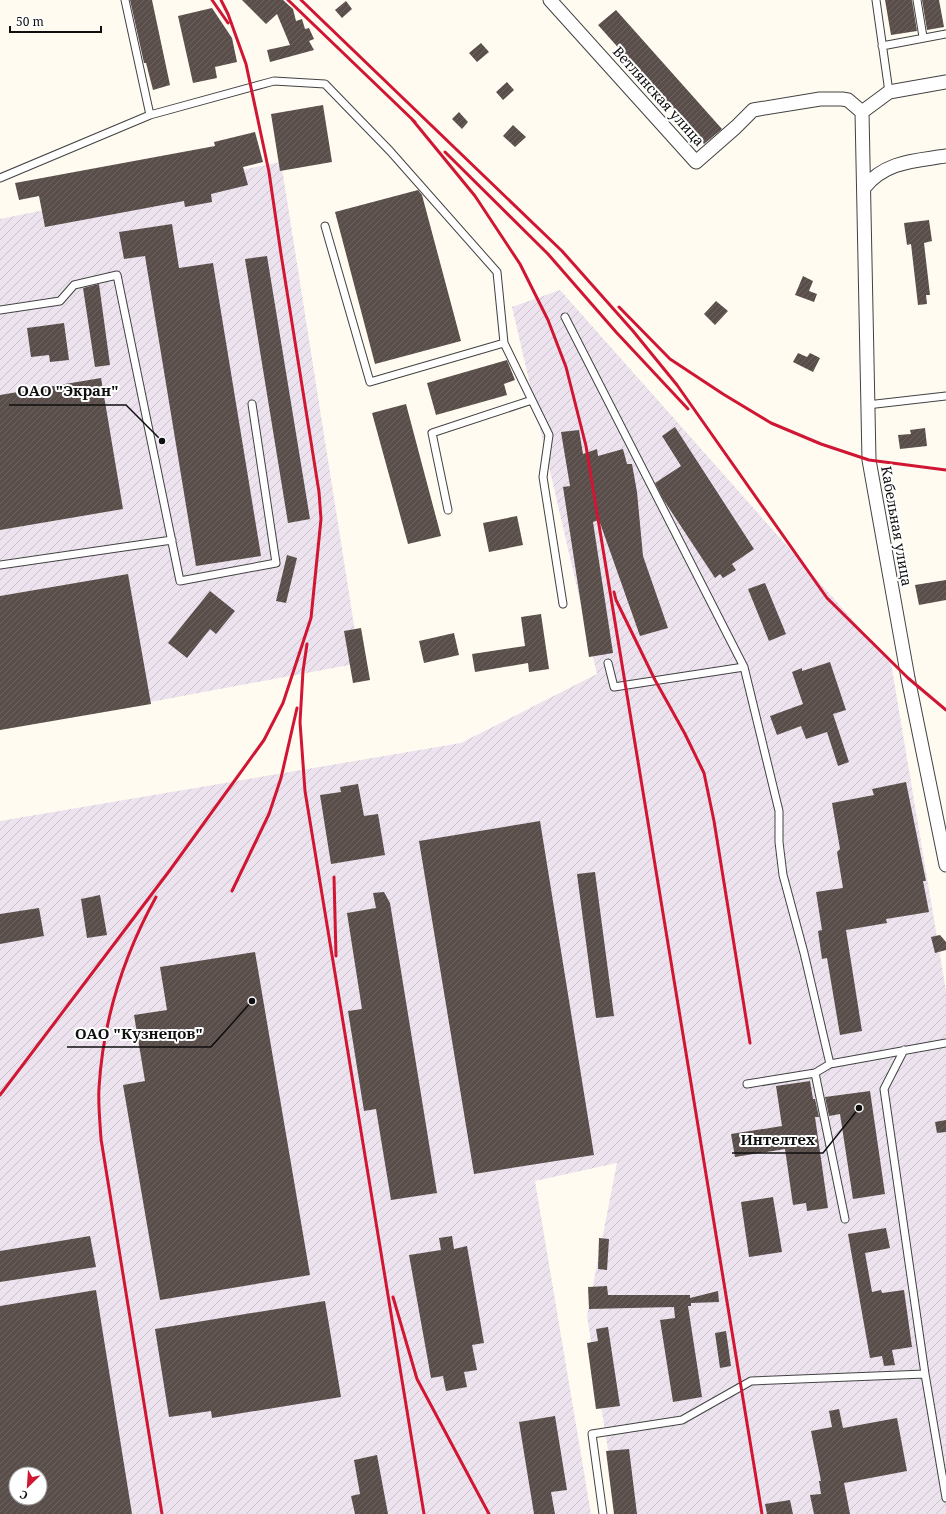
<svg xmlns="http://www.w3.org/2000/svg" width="946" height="1514" viewBox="0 0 946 1514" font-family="'Noto Serif',serif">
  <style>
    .industrial { fill: url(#industrial-furrows); fill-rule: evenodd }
    .building { fill: url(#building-hatch); fill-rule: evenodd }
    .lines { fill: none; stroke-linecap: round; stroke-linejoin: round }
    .service-casing { stroke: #424242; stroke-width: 9 }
    .minor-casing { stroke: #424242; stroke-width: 15 }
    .service { stroke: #fff; stroke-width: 7 }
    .minor { stroke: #fff; stroke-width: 13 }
    .rail { stroke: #d01632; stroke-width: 3 }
    .labels { text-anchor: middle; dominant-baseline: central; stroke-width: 4; stroke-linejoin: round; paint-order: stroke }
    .street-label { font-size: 14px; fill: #0f0f0f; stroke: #fff }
    .leader { fill: none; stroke: #0f0f0f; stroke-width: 1.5 }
    .callout-dot { fill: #0f0f0f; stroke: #fff; stroke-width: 1.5 }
    .callout-label { font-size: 15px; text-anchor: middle; font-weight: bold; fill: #0f0f0f; stroke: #fff; stroke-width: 4; stroke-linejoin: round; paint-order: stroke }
  </style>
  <defs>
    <pattern id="industrial-furrows" width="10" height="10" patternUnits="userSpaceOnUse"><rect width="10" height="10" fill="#ece3ee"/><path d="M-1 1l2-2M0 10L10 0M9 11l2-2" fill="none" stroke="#c9c2cb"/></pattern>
    <pattern id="building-hatch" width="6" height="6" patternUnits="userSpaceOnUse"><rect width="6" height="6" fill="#594e4a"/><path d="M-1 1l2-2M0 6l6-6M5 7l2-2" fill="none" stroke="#6c6360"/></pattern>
  </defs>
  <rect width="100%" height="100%" fill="#fffbf1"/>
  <path class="industrial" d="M 281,162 L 360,663 L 0,730 L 0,219 Z
    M 560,290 L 891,663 L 946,991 L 946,1514 L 618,1514 L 587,1316 L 617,1163 L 535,1181 L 591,1514 L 0,1514 L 0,821 L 461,743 L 597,674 L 512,307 ZM 16,1474 L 40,1474 L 40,1498 L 16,1498 Z"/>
  <path class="building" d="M 130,0 L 152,0 L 170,85 L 153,90 L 146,63 L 144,63 Z
    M 242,0 L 283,0 L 293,9 L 296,21 L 302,19 L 305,29 L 309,28 L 314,39 L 309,41 L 314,50 L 270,62 L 267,50 L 290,45 L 277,14 L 266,24 Z
    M 885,0 L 912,0 L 917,31 L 891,35 Z
    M 922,0 L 939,0 L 944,27 L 927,30 Z
    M 346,1 L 352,9 L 342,18 L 335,10 Z
    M 212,8 L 232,38 L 237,62 L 215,67 L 217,78 L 193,83 L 178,16 Z
    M 616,10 L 722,129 L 704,144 L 598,25 Z
    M 481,43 L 489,52 L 477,62 L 469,53 Z
    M 507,82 L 514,90 L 503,100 L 496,92 Z
    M 323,105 L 332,162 L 280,171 L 271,114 Z
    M 459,112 L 468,122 L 462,129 L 452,119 Z
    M 513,125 L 526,137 L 515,147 L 503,136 Z
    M 255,132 L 263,162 L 243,167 L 248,185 L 211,194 L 212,202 L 185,207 L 184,201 L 45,227 L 39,196 L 19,200 L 15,183 L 215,146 L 214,142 Z
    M 418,190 L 422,195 L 461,341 L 375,364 L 335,212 Z
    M 929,220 L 932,241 L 924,243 L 930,295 L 926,295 L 927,304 L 918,305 L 911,244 L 907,245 L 904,223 Z
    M 172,224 L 179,268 L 213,263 L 261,556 L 196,566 L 145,256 L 124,259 L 119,232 Z
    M 267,256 L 310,519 L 288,523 L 245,259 Z
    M 803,276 L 813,281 L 809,291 L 817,294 L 814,302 L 795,295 Z
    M 99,284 L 110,365 L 95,367 L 83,288 Z
    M 716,301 L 728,311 L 715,325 L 704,314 Z
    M 64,323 L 69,360 L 50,362 L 49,355 L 31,357 L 27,328 Z
    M 798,353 L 807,357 L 810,353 L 820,358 L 813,372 L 793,362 Z
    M 507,360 L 515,380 L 504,384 L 507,395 L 436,415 L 427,383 Z
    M 101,378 L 123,509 L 0,530 L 0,395 Z
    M 406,404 L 441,536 L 408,544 L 372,413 Z
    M 675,427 L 754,549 L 732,564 L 736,570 L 723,578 L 720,574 L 715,578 L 663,499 L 655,483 L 681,466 L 662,436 Z
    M 925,428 L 927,446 L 900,449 L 898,435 L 911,434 L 910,430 Z
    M 579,430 L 583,454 L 597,449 L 598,456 L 623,449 L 627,464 L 632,464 L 637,492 L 643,556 L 668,628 L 640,636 L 599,520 L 593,522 L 613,653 L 589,657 L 563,487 L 570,486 L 561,432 Z
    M 517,516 L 523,545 L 489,552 L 483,523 Z
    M 287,555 L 297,558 L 286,603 L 276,601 Z
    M 128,574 L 151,704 L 0,730 L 0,596 Z
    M 946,580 L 946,600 L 919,605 L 915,585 Z
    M 765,583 L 786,634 L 769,641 L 748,589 Z
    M 210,591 L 235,611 L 216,634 L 210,629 L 187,658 L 168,643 Z
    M 541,614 L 549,669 L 529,672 L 528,663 L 475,672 L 472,654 L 525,646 L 521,617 Z
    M 361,628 L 370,680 L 353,683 L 344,631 Z
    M 454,633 L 459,655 L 424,663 L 419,641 Z
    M 830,662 L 846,710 L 833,714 L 849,762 L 838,766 L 827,732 L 806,739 L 801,726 L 777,735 L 770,716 L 803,704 L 792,672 L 802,668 L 802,671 Z
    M 906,782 L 926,881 L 923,881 L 929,912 L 886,919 L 887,923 L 846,930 L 862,1031 L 840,1035 L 827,958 L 822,959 L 818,931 L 822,930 L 816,892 L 843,888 L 837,852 L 840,849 L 832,803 L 874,795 L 872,789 Z
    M 358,784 L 364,816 L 378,814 L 385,855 L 331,864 L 320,795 L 341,792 L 340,787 Z
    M 540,821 L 594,1155 L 474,1174 L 419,841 Z
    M 595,872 L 614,1016 L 596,1018 L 577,874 Z
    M 384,892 L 390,903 L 437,1193 L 391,1200 L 376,1109 L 364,1111 L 348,1011 L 362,1009 L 347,913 L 376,908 L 373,893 Z
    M 100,895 L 107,935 L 87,938 L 81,899 Z
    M 39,908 L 44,936 L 0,944 L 0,914 Z
    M 940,935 L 946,942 L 946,950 L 935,953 L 931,937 Z
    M 255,952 L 310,1275 L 160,1300 L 123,1085 L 145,1081 L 134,1015 L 167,1010 L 160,967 Z
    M 810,1081 L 813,1099 L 815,1099 L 819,1117 L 815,1117 L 828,1208 L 807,1211 L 806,1203 L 793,1205 L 785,1149 L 735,1157 L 731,1134 L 782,1126 L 776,1086 Z
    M 870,1091 L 885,1194 L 853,1199 L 840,1114 L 829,1116 L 825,1097 Z
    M 946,1120 L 946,1132 L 937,1133 L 935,1122 Z
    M 773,1197 L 782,1252 L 749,1257 L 741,1202 Z
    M 886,1228 L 890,1248 L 865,1253 L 872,1292 L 881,1290 L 882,1293 L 904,1290 L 912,1347 L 892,1350 L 895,1365 L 884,1366 L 882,1356 L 870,1358 L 848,1234 Z
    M 90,1236 L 96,1267 L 0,1282 L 0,1251 Z
    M 452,1236 L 454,1249 L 467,1246 L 484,1343 L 472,1345 L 477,1370 L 464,1372 L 467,1387 L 446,1391 L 443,1376 L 431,1378 L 409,1255 L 441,1250 L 439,1238 Z
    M 599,1238 L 609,1239 L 607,1270 L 598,1269 Z
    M 607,1286 L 608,1295 L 690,1295 L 690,1298 L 718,1291 L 719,1302 L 691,1303 L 691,1306 L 688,1306 L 702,1397 L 673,1402 L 660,1320 L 675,1318 L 674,1307 L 589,1309 L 588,1287 Z
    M 96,1290 L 132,1514 L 0,1514 L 0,1306 ZM 16,1474 L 40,1474 L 40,1498 L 16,1498 Z
    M 325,1301 L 341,1397 L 212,1418 L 211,1411 L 169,1417 L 155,1329 Z
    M 608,1327 L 620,1406 L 596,1409 L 587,1343 L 598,1341 L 596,1329 Z
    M 726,1331 L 731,1366 L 720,1368 L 715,1333 Z
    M 839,1409 L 843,1428 L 897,1418 L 907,1471 L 844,1483 L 850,1514 L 814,1514 L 810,1495 L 821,1494 L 819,1481 L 821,1481 L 811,1431 L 832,1427 L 829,1411 Z
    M 555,1416 L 567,1490 L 551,1492 L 555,1514 L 534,1514 L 519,1422 Z
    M 629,1449 L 637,1514 L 614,1514 L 606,1451 Z
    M 377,1455 L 388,1514 L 355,1514 L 351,1496 L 360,1494 L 354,1460 Z
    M 790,1500 L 793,1514 L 767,1514 L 765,1504 Z"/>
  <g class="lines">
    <defs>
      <path id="service" d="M 876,0 L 889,92
        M 917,0 L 923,37
        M 882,46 L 946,34
        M 150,115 L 274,81 L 325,84 L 390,151 L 497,272 L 504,343 L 370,382 L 325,226
        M 0,178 L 150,115 L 125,0
        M 0,310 L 60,301 L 74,285 L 117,275 L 180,581 L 276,563 L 252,404
        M 565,317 L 744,667 L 779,811 L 779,842 L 783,875 L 804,953 L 830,1064
        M 504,343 L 549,435 L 543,477 L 563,604
        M 867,405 L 946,396
        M 448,510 L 432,433 L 532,400
        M 0,565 L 172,540
        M 608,663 L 614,687 L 744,667
        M 904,1050 L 884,1089 L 925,1374
        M 815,1073 L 845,1219
        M 747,1084 L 815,1073 L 830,1064 L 946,1043
        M 603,1514 L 592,1434 L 682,1420 L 751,1381 L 925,1374 L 946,1498"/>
      <path id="minor" d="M 550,0 L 696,162 L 736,127 L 753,110 L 820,99 L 842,99 L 848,100 L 862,112
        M 946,82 L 889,92 L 862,112 L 869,460 L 908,678 L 946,865
        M 864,188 C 885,161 915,161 946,156"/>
    </defs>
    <use href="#service" class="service-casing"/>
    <use href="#minor" class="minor-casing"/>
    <use href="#service" class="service"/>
    <use href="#minor" class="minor"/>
    <path class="rail" d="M 212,0 L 228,23
      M 288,0 L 415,122
      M 301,0 L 562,251 L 633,331 L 677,385 L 827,598 L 908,678 L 946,710
      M 411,118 L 475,196 L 520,264 L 548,320 L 566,367 L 586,446 L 762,1514
      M 445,152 L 548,254 L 616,332 L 688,409
      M 619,307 L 670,359 L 723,394 L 771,423 L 821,444 L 869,460 L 946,470
      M 614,592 L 616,600 L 655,680 L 685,734 L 704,773 L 714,821 L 750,1043
      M 307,644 L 303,671 L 300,722 L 305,791 L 424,1514
      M 334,877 L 336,956
      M 232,891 L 269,814 L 281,778 L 297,708
      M 156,897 C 124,955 103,1021 99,1088 C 98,1104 100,1122 101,1139 L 162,1514
      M 0,1095 L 170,870 L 264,740 L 283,703 L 311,618 L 321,519 L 319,492 L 281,254 L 269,172 L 246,64 L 228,14 L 221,0
      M 393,1297 L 417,1379 L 489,1514"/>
  </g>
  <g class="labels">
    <g class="street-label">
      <text transform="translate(659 96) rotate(48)">Ветлянская улица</text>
      <text transform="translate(897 526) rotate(80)">Кабельная улица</text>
    </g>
  </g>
  <path class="leader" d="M162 441L126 405H9M252 1001L211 1047H67M859 1108L823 1153H732"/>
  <g class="callout-dot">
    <circle cx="162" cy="441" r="4"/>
    <circle cx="252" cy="1001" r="4"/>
    <circle cx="859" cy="1108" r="4"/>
  </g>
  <g class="callout-label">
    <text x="68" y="396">ОАО "Экран"</text>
    <text x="139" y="1039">ОАО "Кузнецов"</text>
    <text x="778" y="1145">Интелтех</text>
  </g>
  <g transform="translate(28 1486) rotate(205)"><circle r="19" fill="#ffffff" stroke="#9f9f9f"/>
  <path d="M0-3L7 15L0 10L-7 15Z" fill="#d01632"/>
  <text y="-6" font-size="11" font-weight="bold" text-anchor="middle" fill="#0f0f0f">С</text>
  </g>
  <path d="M10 26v6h91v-6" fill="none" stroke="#0f0f0f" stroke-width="2"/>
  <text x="16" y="26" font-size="12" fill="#0f0f0f" stroke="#ffffff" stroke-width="3" paint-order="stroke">50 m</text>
</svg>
